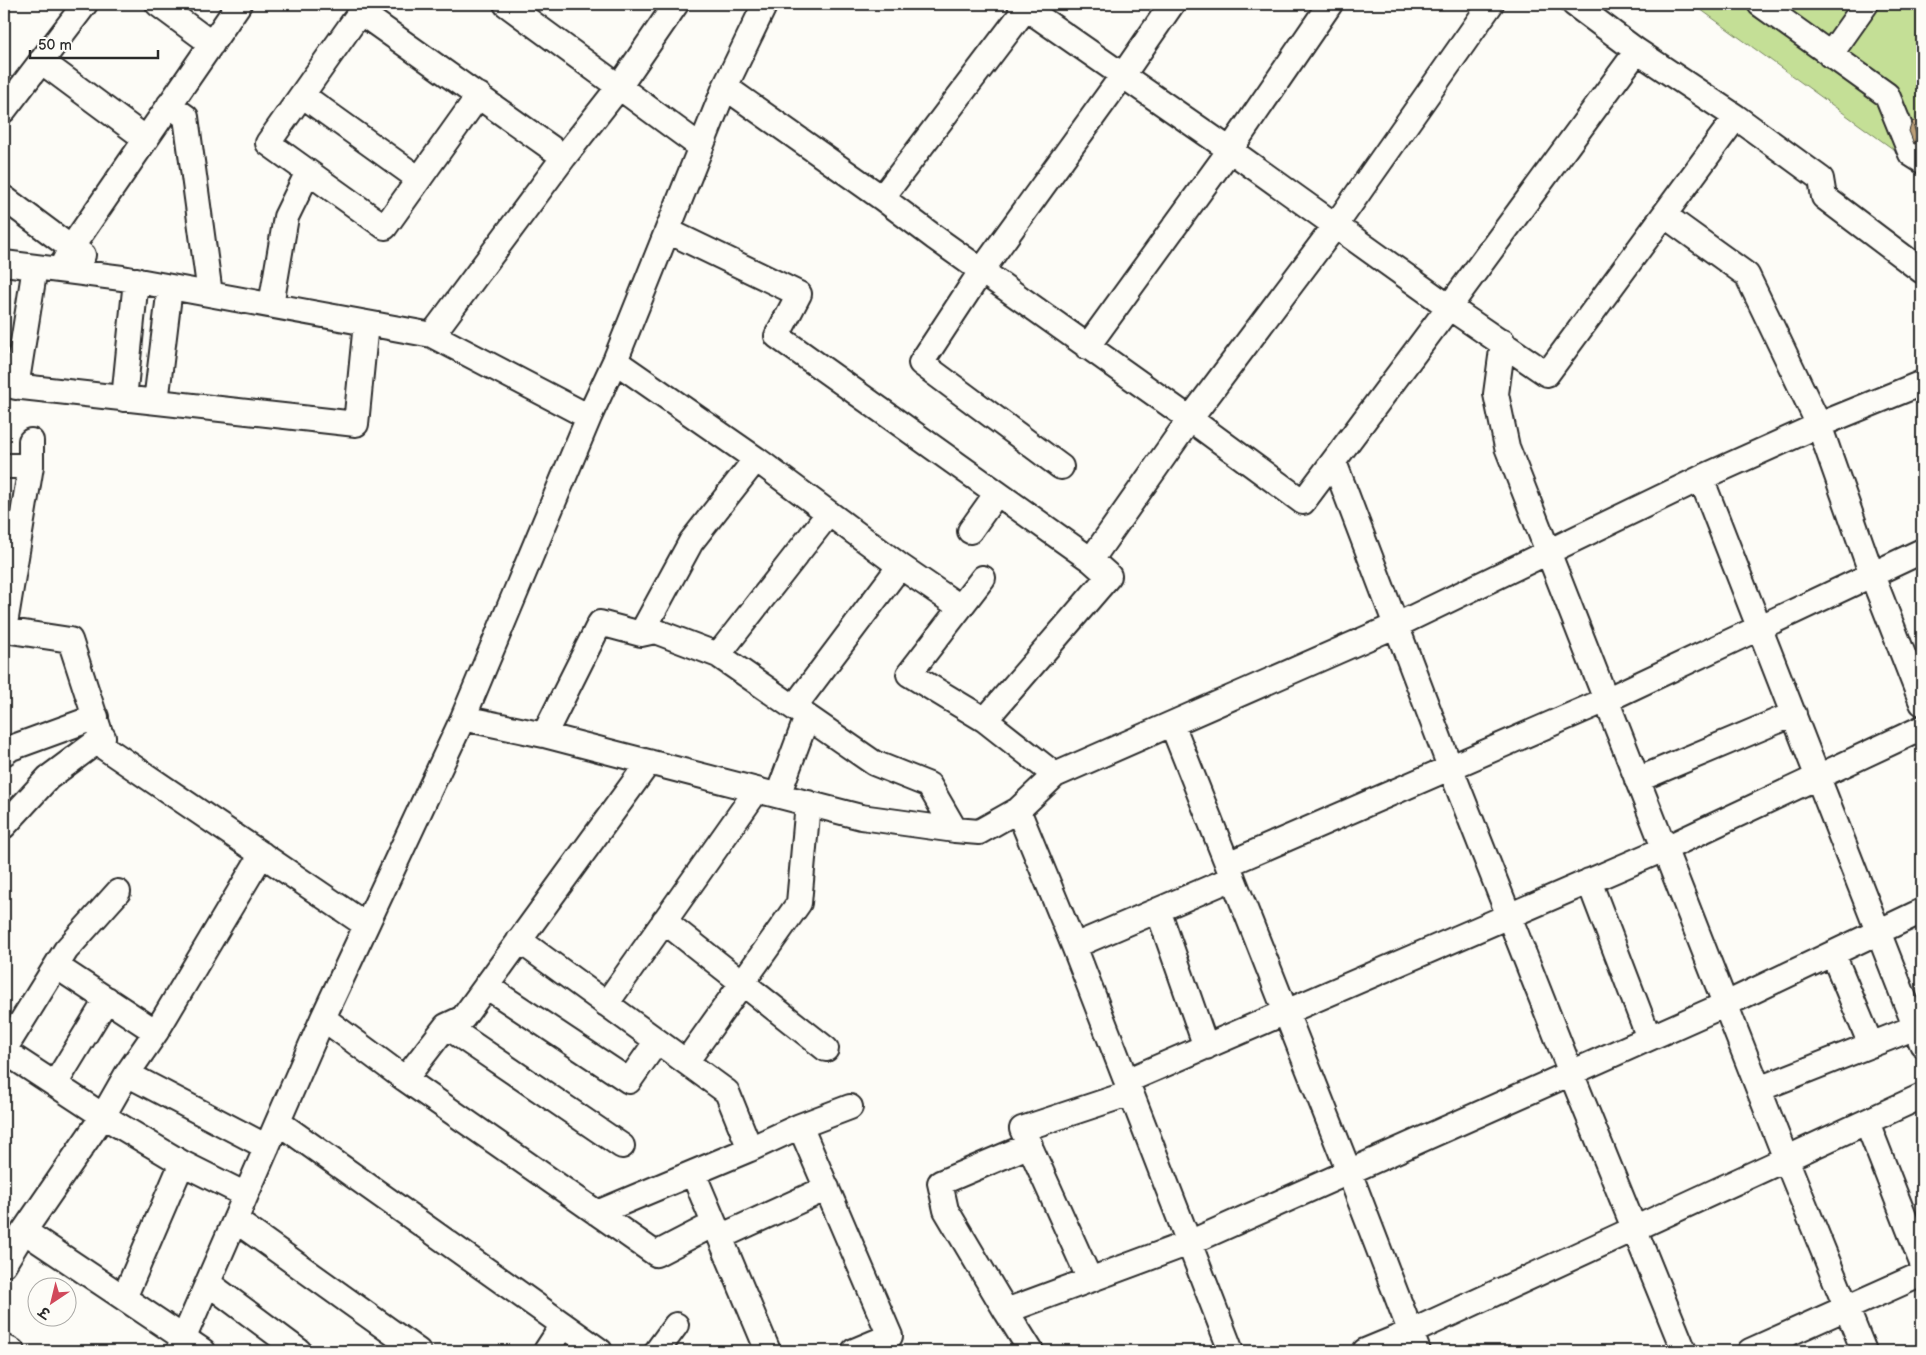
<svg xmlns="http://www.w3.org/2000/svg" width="1926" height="1355" viewBox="0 0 1926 1355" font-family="'Balsamiq Sans','Playpen Sans Deva',sans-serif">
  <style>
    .green { fill: #c4df96; stroke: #788560 }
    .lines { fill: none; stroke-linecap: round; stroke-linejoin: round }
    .minor-casing { stroke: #2b2b2b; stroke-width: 28 }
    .minor { stroke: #fdfcf7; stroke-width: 24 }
    .wall { fill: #bb9e78; stroke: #2b2b2b }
    .shaded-wall { fill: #998162; stroke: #2b2b2b }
    .building { fill: #dab88c; stroke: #2b2b2b }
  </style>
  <rect width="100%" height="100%" fill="#fdfcf7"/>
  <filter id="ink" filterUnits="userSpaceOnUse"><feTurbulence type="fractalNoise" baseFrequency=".02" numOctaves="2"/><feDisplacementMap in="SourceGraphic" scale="10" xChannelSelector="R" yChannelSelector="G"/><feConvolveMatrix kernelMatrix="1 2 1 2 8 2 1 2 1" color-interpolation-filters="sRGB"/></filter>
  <g filter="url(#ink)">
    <path class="green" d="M 1693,4 L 1743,4 L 1885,106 L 1901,146 L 1893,149 Z
      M 1776,4 L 1858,4 L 1830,43 Z
      M 1877,4 L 1922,4 L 1922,121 L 1908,128 L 1845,52 Z"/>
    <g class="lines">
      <defs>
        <path id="minor" d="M 158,4 L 212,44
          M 366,4 L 268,143 L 385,227 L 479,95
          M 506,4 L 701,147
          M 1020,4 L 1230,150 L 1449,307 L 1547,374 L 1736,117
          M 1574,4 L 1637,51 L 1736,117 L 1821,179 L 1824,197 L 1922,271
          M 1760,4 L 1887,95 L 1911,154 L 1922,161
          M 360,12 L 564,157
          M 1830,55 L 1866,4
          M 41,61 L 146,139
          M 725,87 L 882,198 L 934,237 L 1190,419 L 1303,502 L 1449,307 L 1637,51
          M 302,95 L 419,179
          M 169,105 L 186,117 L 210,294
          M 4,110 L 85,4
          M 4,198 L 71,248 L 83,255
          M 882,198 L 1029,4
          M 1664,215 L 1747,275 L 1819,425 L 1872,575 L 1922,703
          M 668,231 L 799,294 L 777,336 L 1091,560 L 1109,576 L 985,720
          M 4,263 L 122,278 L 432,335 L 589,417
          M 60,270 L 71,248 L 239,4
          M 271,305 L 286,217 L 308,172
          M 432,335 L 564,157 L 619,87 L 676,4
          M 1503,342 L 1496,394 L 1507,447 L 1786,1159 L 1864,1351
          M 1087,347 L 1230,150 L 1330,4
          M 615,361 L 756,459 L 900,566 L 960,607
          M 4,385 L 356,424 L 366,323
          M 16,387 L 35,267
          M 124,399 L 136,280
          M 156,402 L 170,287
          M 31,441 L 31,466 L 4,630 L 70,640 L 105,748 L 366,925
          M 1334,462 L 1450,767 L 1571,1073 L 1684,1351
          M 4,466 L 31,466
          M 1061,467 L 921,363 L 982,270 L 1123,75 L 1172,4
          M 1701,478 C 1776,666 1847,856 1922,1044
          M 970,531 L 997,493
          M 1091,560 L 1190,419 L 1335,226 L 1491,4
          M 983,578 L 909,674 L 985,720 L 1055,775
          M 641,634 L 691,542 L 756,459
          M 718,655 L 829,513
          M 794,707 L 900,566
          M 463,718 L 544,735 L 861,817 L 955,830 L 979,832 L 1018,810 L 1055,775 L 1397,625 L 1701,478 L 1819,425 L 1922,383
          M 1172,724 L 1349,1172 L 1418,1351
          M 544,735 L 600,623 L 641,634 L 655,631 L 718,655 L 874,763 L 929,785 L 955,830
          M 4,753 L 11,748 L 96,717
          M 1637,780 L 1794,714
          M 778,795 L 807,717
          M 1018,810 L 1074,946 L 1231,1351
          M 4,826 L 48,778 L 103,737
          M 1228,864 L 1606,700 L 1922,551
          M 1589,881 L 1649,1038
          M 1158,910 L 1206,1047
          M 664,921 L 826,1049
          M 519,940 L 727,1092 L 750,1149
          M 1074,946 L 1233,878
          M 1833,954 L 1871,1045
          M 56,966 L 156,1032
          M 486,986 L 629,1081 L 657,1041
          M 606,1004 L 757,790
          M 323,1018 L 405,1079 L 656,1254 L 714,1224
          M 446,1026 L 622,1146
          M 4,1050 L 66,950 L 118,892
          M 4,1051 L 103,1116 L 182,1163 L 246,1195
          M 686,1062 L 799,903 L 808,803
          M 127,1074 L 267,1147
          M 405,1079 L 446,1026 L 463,1018 L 649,762
          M 1126,1081 L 1664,849 L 1922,728
          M 55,1084 L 107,999
          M 1759,1089 L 1916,1027
          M 278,1122 L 600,1351
          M 1867,1122 L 1922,1263
          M 800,1126 L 890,1336 L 854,1351
          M 693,1173 L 768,1351
          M 597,1213 L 750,1149 L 800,1126 L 850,1107
          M 235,1220 L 418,1351
          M 24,1231 L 203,1351
          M 720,1237 L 827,1188
          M 4,1264 L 24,1231 L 103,1116 L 127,1074 L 156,1032 L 262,854
          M 1090,1280 L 1022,1129 L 1131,1093
          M 208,1283 L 299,1351
          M 124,1298 L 182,1163
          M 1006,1311 L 946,1210 L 940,1183 L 1030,1145
          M 4,1347 L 12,1351
          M 178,1351 L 323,1018 L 463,718 L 589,417 L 615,361 L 725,87 L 765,4
          M 546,1351 L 563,1325
          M 657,1351 L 676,1325
          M 1031,1351 L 1006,1311 L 1189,1243 L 1726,1004 L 1922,911
          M 1365,1351 L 1411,1332 L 1922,1096
          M 1750,1351 L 1922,1274"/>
      </defs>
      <use href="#minor" class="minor-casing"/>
      <use href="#minor" class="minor"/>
    </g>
    <path class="wall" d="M 1912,122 L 1922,141 L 1914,144 L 1909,131 Z"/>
    <path class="shaded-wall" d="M 1922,134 L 1922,141 L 1914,144 L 1917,136 Z"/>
    <path class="building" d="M 1922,118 L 1922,134 L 1917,136 L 1912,122 Z"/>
  </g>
  <rect width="1926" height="1355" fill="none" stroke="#fdfcf7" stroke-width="20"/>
  <rect x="10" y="10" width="1906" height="1335" fill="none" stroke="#2b2b2b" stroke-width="2" filter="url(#ink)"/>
  <g transform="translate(52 1302) rotate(215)"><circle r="24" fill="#fdfcf7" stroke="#a9a8a5"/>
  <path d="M0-4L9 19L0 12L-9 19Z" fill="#d1495b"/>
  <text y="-8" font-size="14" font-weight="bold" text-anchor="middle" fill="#2b2b2b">उ</text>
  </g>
  <path d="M30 50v8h128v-8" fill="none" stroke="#2b2b2b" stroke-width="2.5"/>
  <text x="38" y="50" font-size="15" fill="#2b2b2b" stroke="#fdfcf7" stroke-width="4" paint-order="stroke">50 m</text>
</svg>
